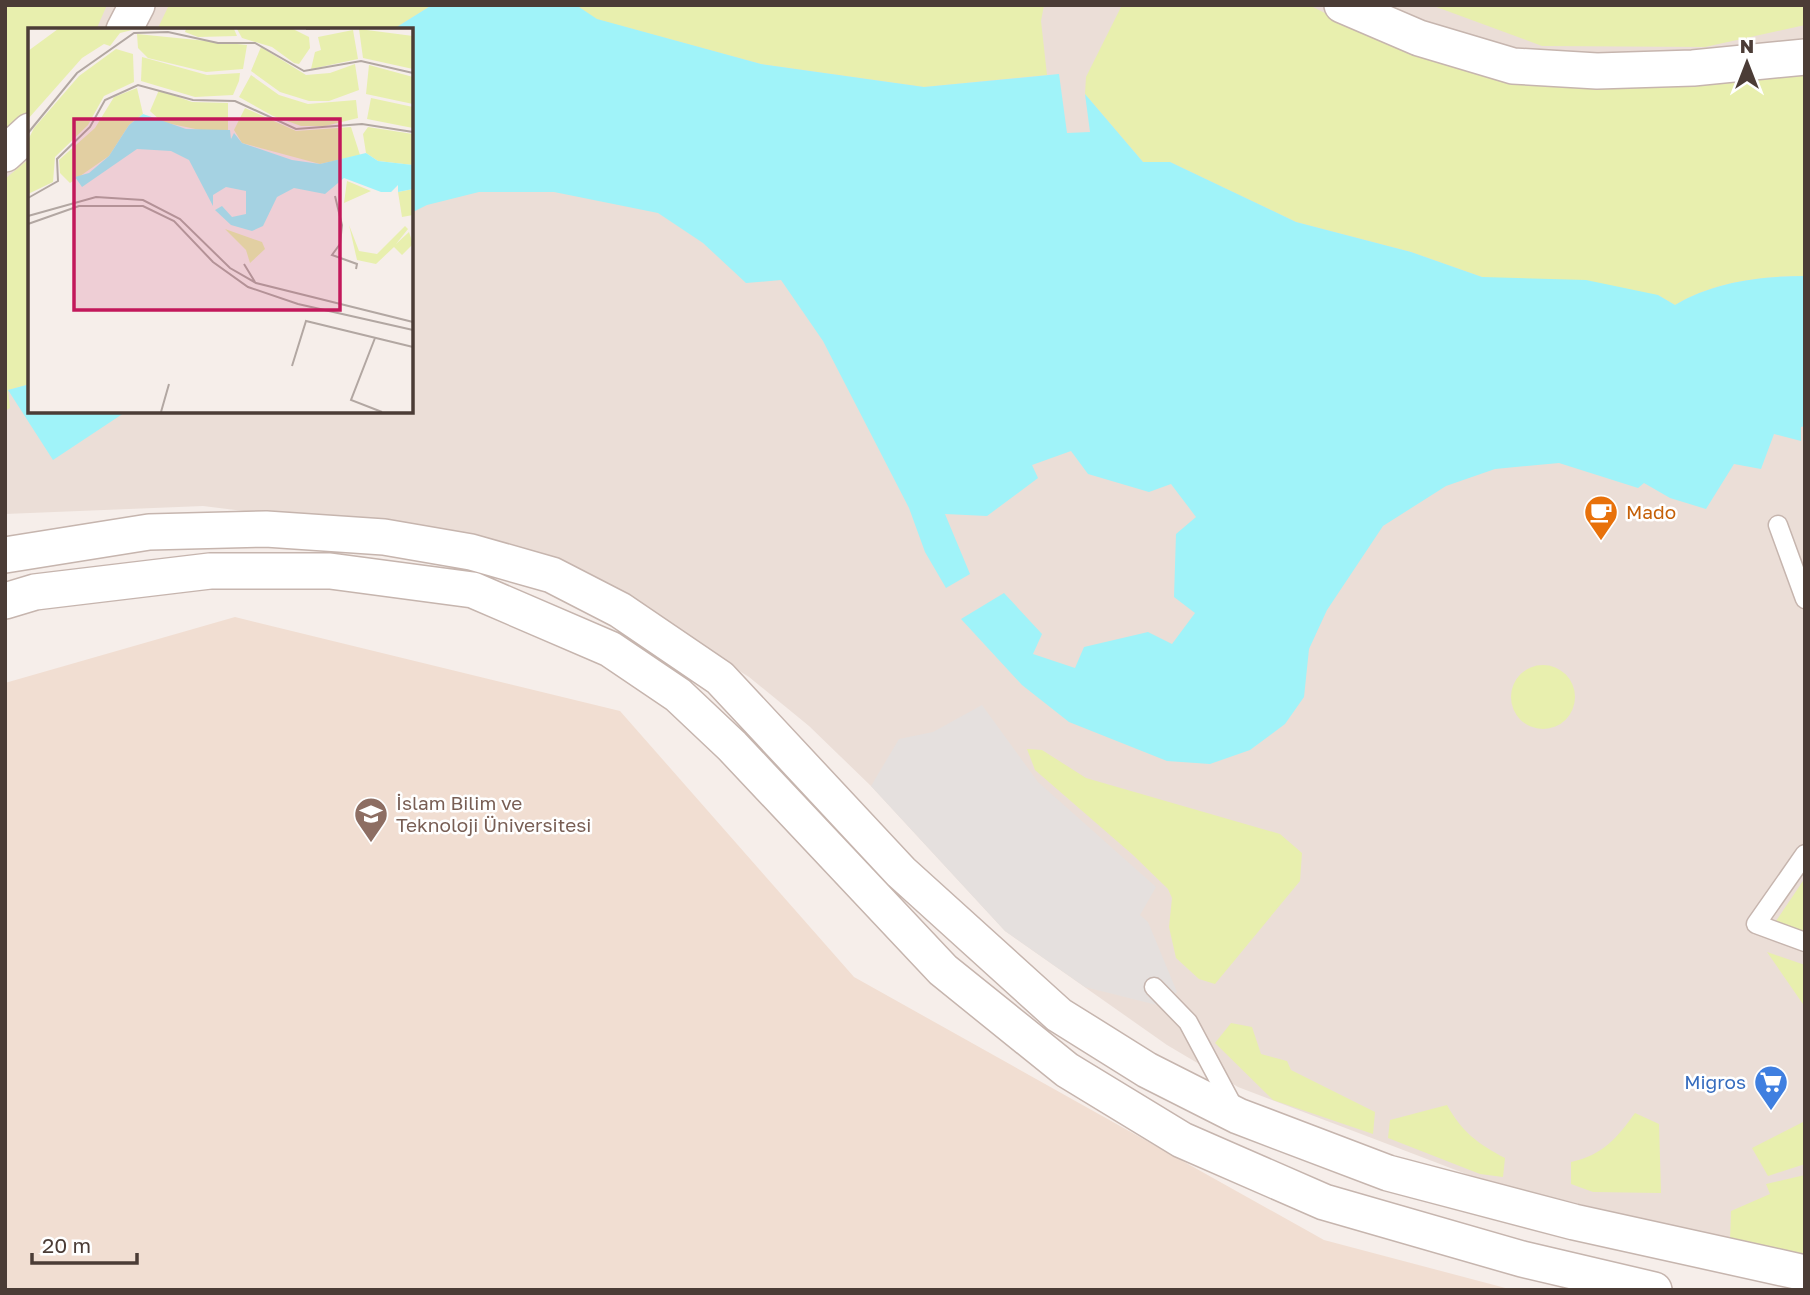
<svg xmlns="http://www.w3.org/2000/svg" width="1810" height="1295" viewBox="0 0 1810 1295" font-family="'Golos Text',sans-serif">
<style>
.residential{fill:#ebded7;fill-rule:evenodd}
.education{fill:#f1ded2}
.green{fill:#e8efae}
.parking{fill:#e5e0de}
.water{fill:#a0f3f9}
.lines{fill:none;stroke-linecap:round;stroke-linejoin:round}
.service-casing{stroke:#c6b5ae;stroke-width:21}
.minor-casing{stroke:#c6b5ae;stroke-width:38}
.service{stroke:#fff;stroke-width:18}
.minor{stroke:#fff;stroke-width:35}
.labels{text-anchor:middle;stroke-width:5;stroke-linejoin:round;paint-order:stroke}
.food-label{font-size:19px;fill:#c56008;stroke:#fff;text-anchor:start}
.education-label{font-size:19px;fill:#785e54;stroke:#fff;text-anchor:start}
.shop-label{font-size:19px;fill:#366cbe;stroke:#fff;text-anchor:end}
.inset-road{fill:none;stroke:#b2a7a2;stroke-width:2}
.view{fill:#c2185b;fill-opacity:0.15;stroke:#c2185b;stroke-width:3.5}
.inset-edge{fill:none;stroke:#4b3c36;stroke-width:3.5}
</style>
<rect width="100%" height="100%" fill="#f6eeea"/>
<path class="residential" d="M5,5H1805V1259L1482,1180L1238,1087L1167,1045L1005,931L871,786L809,726L749,677L611,590L340,523L203,506L5,514ZM30,30H411V411H30Z"/>
<path class="education" d="M235,617L620,711L854,977L1324,1240L1513,1290H5V683Z"/>
<path class="green" d="M5,5H107L96,30H30V109L5,133Z
M169,5H432L392,30H157Z
M576,5H1044L1041,21L1047,75L924,87L761,64L596,19Z
M1122,5H1309L1382,42L1448,59L1805,70V276C1761,276 1713,282 1675,305L1658,295L1482,277L1411,252L1296,222L1170,162H1143L1085,94L1086,77Z
M1431,5H1805V25L1705,47L1542,46Z
M30,158V384L8,390L10,408L5,411V179Z
M1511 697a32 32 0 1 1 64 0a32 32 0 1 1-64 0Z
M1027,749L1042,750L1086,778L1280,834L1302,853L1300,881L1215,984L1199,979L1176,958L1169,927L1172,898L1168,889L1133,855L1035,770Z
M1805,878V933L1774,924Z
M1767,952L1805,965V1007Z
M1231,1023L1252,1027L1261,1054L1287,1061L1291,1070L1375,1112L1373,1134L1273,1100L1215,1043Z
M1447,1105C1462,1132 1478,1144 1505,1158L1503,1177L1480,1174L1388,1138L1390,1120Z
M1635,1113L1659,1124L1661,1193L1593,1192L1571,1184V1162C1603,1155 1617,1138 1635,1113Z
M1805,1121V1164L1768,1176L1752,1148Z
M1805,1175V1259L1730,1241L1731,1211L1770,1194L1766,1184Z"/>
<path class="parking" d="M982,705L1038,782L1156,887L1140,915L1148,922L1177,992L1161,1006L1085,987L1005,931L871,786L899,739L933,732Z"/>
<path class="water" d="M432,5H576L597,19L761,64L924,87L1059,74L1067,133L1090,132L1085,94L1143,162H1170L1296,222L1411,252L1482,277L1586,280L1658,295L1675,305C1713,282 1761,276 1805,276V426L1801,427V441L1774,434L1761,469L1734,464L1706,509L1670,498L1644,483L1638,488L1559,463L1495,469L1446,486L1383,526L1327,610L1309,649L1304,697L1285,724L1250,750L1210,764L1167,761L1069,722L1022,685L961,619L1004,593L1042,634L1033,654L1075,668L1084,647L1148,632L1172,644L1195,613L1174,597L1176,534L1196,517L1171,484L1149,492L1088,474L1071,451L1032,465L1038,478L987,516L945,514L970,574L946,588L925,552L909,508L823,341L781,280L746,283L703,243L658,213L554,192H479L427,205L411,213V30H392Z
M30,384V411H127L53,460L8,390Z"/>
<g class="lines">
<g class="service-casing">
<path id="service" d="M1778,525L1805,599
M1805,854L1756,924L1805,942
M1154,987L1188,1022L1235,1110"/>
</g>
<g class="minor-casing">
<path id="minor" d="M1342,5L1419,38L1513,66L1597,71L1693,68L1805,57
M124,30L137,5
M5,154L30,131
M5,555L149,532L266,529L384,537L471,552L552,575L620,610L720,678L901,872L1059,1015L1147,1070L1238,1116L1388,1173L1574,1222L1805,1273
M5,601L35,592L210,571H330L473,590L610,649L678,695L732,746L943,970L1067,1070L1182,1140L1324,1202L1522,1259L1654,1290"/>
</g>
<use href="#service" class="service"/>
<use href="#minor" class="minor"/>
</g>
<defs>
<g id="cafe-pin" transform="scale(1.75)"><path d="M0 17L-7.5 6A9.5 9.5 0 1 1 7.5 6Z" fill="#e8710a" stroke="#fff"/><path d="M-5.5-4.5H6V0H3Q3 3.5 0 3.5H-2.5Q-5.5 3.5-5.5 0ZM3-3.2v2h1.7v-2ZM-6 4.5H4V6H-6Z" fill="#fff"/></g>
<g id="university-pin" transform="scale(1.75)"><path d="M0 17L-7.5 6A9.5 9.5 0 1 1 7.5 6Z" fill="#8d6e63" stroke="#fff"/><path d="M0-5L7-2L0 1L-7-2ZM-4 1L0 2.5L4 1V4Q0 6-4 4Z" fill="#fff"/></g>
<g id="supermarket-pin" transform="scale(1.75)"><path d="M0 17L-7.5 6A9.5 9.5 0 1 1 7.5 6Z" fill="#3f7fe0" stroke="#fff"/><path d="M-6-5.5h2.5l.6 2H6L4.5 2H-2.5L-4.4-4H-6ZM-1.5 3.2a1.3 1.3 0 1 0 .1 0ZM3 3.2a1.3 1.3 0 1 0 .1 0Z" fill="#fff"/></g>
</defs>
<g fill-rule="evenodd">
<use href="#cafe-pin" x="1601" y="512"/>
<use href="#university-pin" x="371" y="814"/>
<use href="#supermarket-pin" x="1771" y="1082"/>
</g>
<g class="labels">
<g class="food-label">
<text x="1626" y="519">Mado</text>
</g>
<g class="education-label">
<text x="396" y="810">İslam Bilim ve<tspan x="396" dy="22">Teknoloji Üniversitesi</tspan></text>
</g>
<g class="shop-label">
<text x="1746" y="1089">Migros</text>
</g>
</g>
<g transform="translate(28 28)">
<rect width="385" height="385" fill="#f6eeea"/>
<path d="M30,1L104,2L92,5L82,18L76,16L54,30L0,91V23ZM158,1H206L209,8L170,9L157,4ZM209,1H265L281,9L282,20L271,36L266,35L244,19L214,10ZM331,1L385,8V41L335,30ZM325,2L330,31L283,41L287,24L293,22L290,9ZM109,6L219,17L215,41L178,44L120,30L110,20ZM233,19L278,47L302,45L327,36L331,62L301,73H281L252,64L223,43ZM88,21L105,26L106,54L76,68L60,97L27,129L25,154L0,166V112L6,100L51,48ZM114,29L179,47L212,45L211,53L205,67L167,69L113,53ZM341,37L385,49V76L338,66ZM223,47L251,67L280,76L328,72L330,90L297,98H273L245,88L211,69ZM109,60L115,86L101,97L81,128L42,155L32,145L31,132L67,100L86,69ZM131,62L164,74L200,75V102L182,104L134,94L122,83ZM343,70L385,79V100L339,91ZM217,80L268,103L323,99L332,127L292,136L214,115L206,102ZM340,99L385,106V137L350,133L338,125L335,106ZM319,153L324,155L343,163L316,175ZM385,161V187L374,189L370,164ZM321,197L331,223L349,226L377,198L380,201L368,216L381,204L385,216L374,227L366,219L348,236L329,232ZM197,201L234,214L237,221L222,235L218,222Z" fill="#e8efae"/>
<path d="M115,86L158,101L202,102L203,111L206,105L214,115L264,132L292,136L338,125L350,133L385,137V161L370,164V157L363,164H353L316,150L297,166L266,160L249,169L235,198L224,203L203,197L187,182L194,178L204,189L218,186V163L198,159L185,167V178L161,132L143,123L109,121L54,159L47,149L61,145L81,128L101,97Z" fill="#a0f3f9"/>
<path class="inset-road" d="M278,1H302M0,105L49,45L106,5L140,4L190,15H227L276,43L333,33L385,45M307,168L314,197L312,216L304,227L329,236L328,241M0,170L30,153L29,131L62,99L77,72L110,57L165,72L207,73L268,101L334,96L385,104M0,188L68,169L115,172L152,191L202,240L228,255L385,294M0,196L51,178H115L146,193L185,234L220,259L270,276L385,302M216,236L227,254M347,310L323,372L354,384M264,338L278,293L385,319M133,384L141,356"/>
<path class="view" d="M46,91H312V282H46Z"/>
<rect width="385" height="385" class="inset-edge"/>
</g>
<rect width="1810" height="1295" fill="none" stroke="#4b3c36" stroke-width="14"/>
<g transform="translate(1747 63)" stroke="#ffffff" stroke-width="5" paint-order="stroke">
<path d="M0-5L12 26L0 18L-12 26Z" fill="#4b3c36"/>
<text y="-10" font-size="19" font-weight="bold" text-anchor="middle" fill="#4b3c36">N</text>
</g>
<path d="M32 1253v10h105v-10" fill="none" stroke="#4b3c36" stroke-width="3.5"/>
<text x="42" y="1253" font-size="21" fill="#4b3c36" stroke="#ffffff" stroke-width="5" paint-order="stroke">20 m</text>
</svg>
